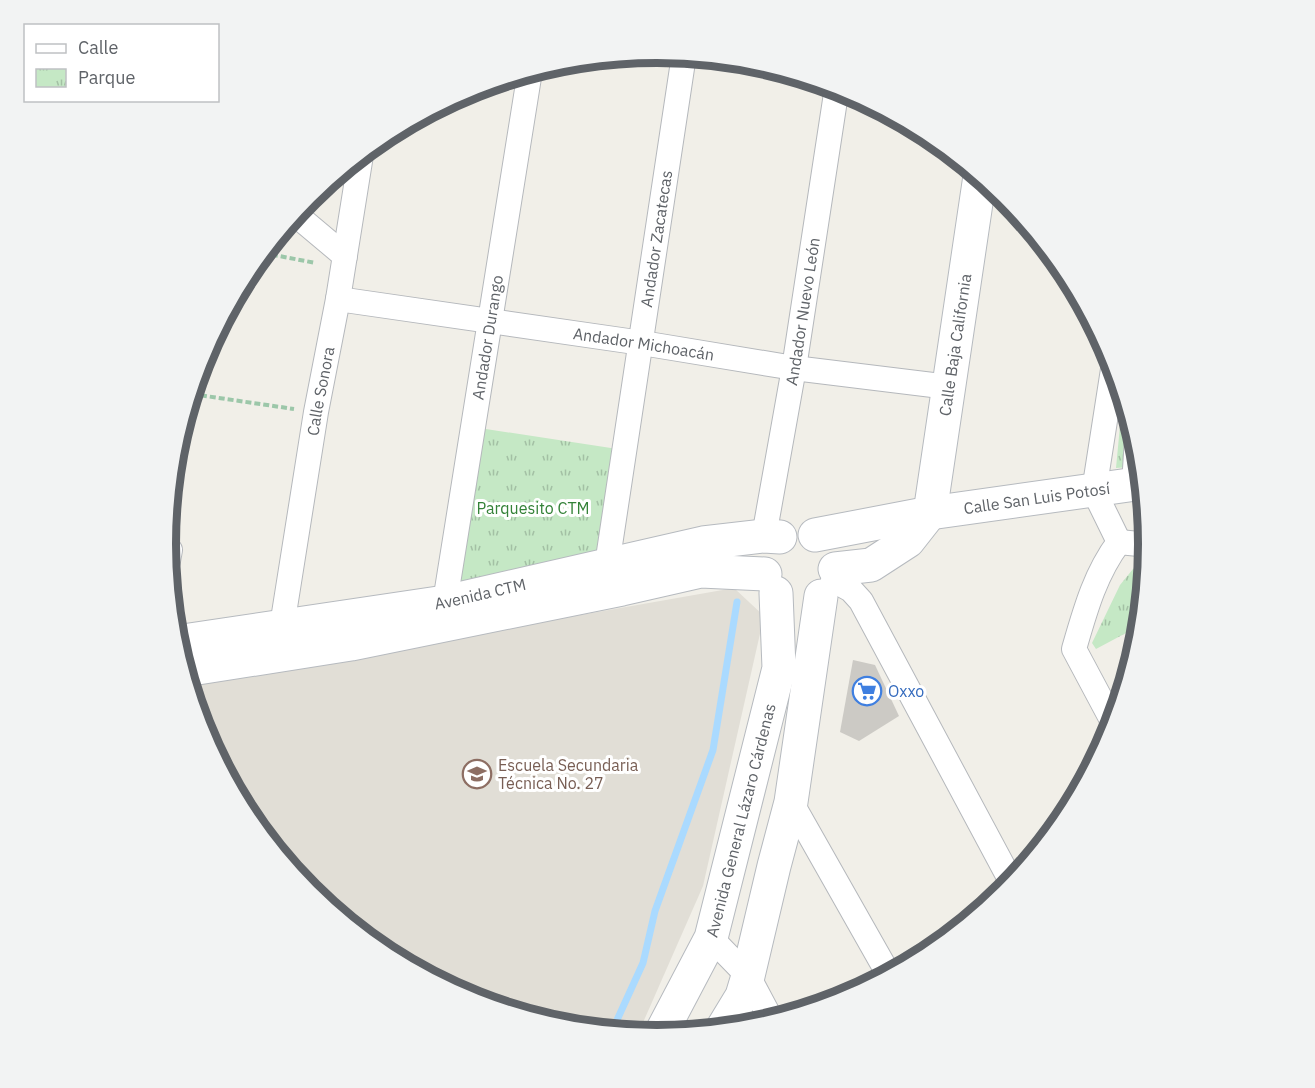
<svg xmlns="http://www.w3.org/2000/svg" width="1315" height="1088" viewBox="0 0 1315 1088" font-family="'IBM Plex Sans',sans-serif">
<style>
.education{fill:#e1ded6}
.park{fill:url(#park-tufts)}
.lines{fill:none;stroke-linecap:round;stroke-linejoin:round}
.stream{stroke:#aadaff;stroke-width:7}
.building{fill:#cccac5}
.lane-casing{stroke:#b5b8bc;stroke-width:14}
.street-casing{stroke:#b5b8bc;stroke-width:26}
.secondary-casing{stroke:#b6babf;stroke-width:35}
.path{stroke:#9cc7a9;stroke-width:4;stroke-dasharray:6 3;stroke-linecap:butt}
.lane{stroke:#fff;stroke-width:12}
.street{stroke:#fff;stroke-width:24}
.secondary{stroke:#fff;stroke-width:33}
.labels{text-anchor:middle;stroke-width:6;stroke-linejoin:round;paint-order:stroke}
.street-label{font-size:16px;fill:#5f6368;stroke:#fff}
.park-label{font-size:16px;fill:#348238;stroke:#fff}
.shop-label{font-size:16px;fill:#366cbe;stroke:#fff;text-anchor:start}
.education-label{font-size:16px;fill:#785e54;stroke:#fff;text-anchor:start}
.rim{fill:none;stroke:#5f6368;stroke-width:8}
</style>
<defs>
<pattern id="park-tufts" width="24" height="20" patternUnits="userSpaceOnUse" patternTransform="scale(1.5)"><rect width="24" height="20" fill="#c5e8c5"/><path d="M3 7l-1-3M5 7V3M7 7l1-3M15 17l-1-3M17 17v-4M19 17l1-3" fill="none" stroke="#a3c0a4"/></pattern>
</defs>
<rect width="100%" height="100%" fill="#f1efe8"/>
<path class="education" d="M734,588L764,616L703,886L638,1034L561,1026L469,998L384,952L310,891L249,817L203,732L189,684Z"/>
<path class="park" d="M1123,394L1140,448L1141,466L1116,468Z
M473,427L624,450L607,565L445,602Z
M1147,567L1141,625L1096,649L1092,643L1120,585L1133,569Z"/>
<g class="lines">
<path class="stream" d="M612,1031L643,963L655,911L713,750L737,602"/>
</g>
<path class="building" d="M853,660L875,665L899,716L859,741L840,732Z"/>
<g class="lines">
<g class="lane-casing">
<path id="lane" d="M1128,484L1132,424"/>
</g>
<g class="street-casing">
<g id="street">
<path d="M749,62L757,63"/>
<path d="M295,214L345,256"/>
<path id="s1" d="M338,299L642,343L794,368L949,387"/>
<path d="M1114,363L1094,491L1119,542"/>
<path id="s2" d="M764,536L794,368L837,87"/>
<path d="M1119,542L1149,545"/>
<path d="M168,561L170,550"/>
<path id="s3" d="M607,565L684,55"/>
<path d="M833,580L851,590L861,601L1012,883"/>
<path id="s4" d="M445,602L530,71"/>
<path id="s5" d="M282,626L316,412L338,299L361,155"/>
<path d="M1114,724L1074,649C1085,611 1095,574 1119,542"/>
<path d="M791,802L889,975"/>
<path d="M711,938L748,976L772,1021"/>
</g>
</g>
<g class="secondary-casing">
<g id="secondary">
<path id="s6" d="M815,535L930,513L1143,483"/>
<path id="s7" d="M835,569L871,565L908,541L930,513L980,176"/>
<path id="s8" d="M176,642L445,602L703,543L764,536L780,537"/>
<path d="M185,670L351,644L622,589L701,571L765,574"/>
<path d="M722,1029L742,996L748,976L774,866L791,802L821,596"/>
<path id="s9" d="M660,1035L711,938L779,668L776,593"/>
</g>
</g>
<path class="path" d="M263,253L316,263
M192,394L294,409"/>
<use href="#lane" class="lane"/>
<use href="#street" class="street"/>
<use href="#secondary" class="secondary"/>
</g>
<defs>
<g id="supermarket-ring" transform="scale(1.5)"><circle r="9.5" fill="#fff" stroke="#3f7fe0" stroke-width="1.5"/><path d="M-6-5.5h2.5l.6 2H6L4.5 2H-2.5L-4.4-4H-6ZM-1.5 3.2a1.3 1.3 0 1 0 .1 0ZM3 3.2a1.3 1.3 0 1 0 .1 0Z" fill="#3f7fe0"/></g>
<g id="school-ring" transform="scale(1.5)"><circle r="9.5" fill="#fff" stroke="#8d6e63" stroke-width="1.5"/><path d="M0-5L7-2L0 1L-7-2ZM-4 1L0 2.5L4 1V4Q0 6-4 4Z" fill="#8d6e63"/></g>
</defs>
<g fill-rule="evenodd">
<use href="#supermarket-ring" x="867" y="691"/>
<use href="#school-ring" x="477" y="774"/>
</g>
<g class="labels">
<g class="street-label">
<text dy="6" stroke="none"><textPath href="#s3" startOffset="330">Andador Zacatecas</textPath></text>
<text dy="6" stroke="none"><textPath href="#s2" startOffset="228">Andador Nuevo León</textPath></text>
<text dy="6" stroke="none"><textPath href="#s4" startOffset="268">Andador Durango</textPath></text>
<text dy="6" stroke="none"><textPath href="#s1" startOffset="309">Andador Michoacán</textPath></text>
<text dy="6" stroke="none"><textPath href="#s7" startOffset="286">Calle Baja California</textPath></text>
<text dy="6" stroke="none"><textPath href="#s5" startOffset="238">Calle Sonora</textPath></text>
<text dy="6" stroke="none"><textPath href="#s6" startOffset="225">Calle San Luis Potosí</textPath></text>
<text dy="6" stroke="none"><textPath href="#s8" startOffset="308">Avenida CTM</textPath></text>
<text dy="6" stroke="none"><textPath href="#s9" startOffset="231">Avenida General Lázaro Cárdenas</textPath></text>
</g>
<g class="park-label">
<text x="533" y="514">Parquesito CTM</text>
</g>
<g class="shop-label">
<text x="888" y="697">Oxxo</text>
</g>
<g class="education-label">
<text x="498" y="771">Escuela Secundaria<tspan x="498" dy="18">Técnica No. 27</tspan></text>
</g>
</g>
<path d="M0 0H1315V1088H0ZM176 544a481 481 0 1 1 962 0a481 481 0 1 1-962 0Z" fill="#f2f3f3" fill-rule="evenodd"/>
<path class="rim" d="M176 544a481 481 0 1 1 962 0a481 481 0 1 1-962 0Z"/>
<rect x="24" y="24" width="195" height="78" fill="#ffffff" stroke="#bfc1c3" stroke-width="1.5"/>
<rect x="36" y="44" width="30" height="9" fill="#ffffff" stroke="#bfc1c3" stroke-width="1.5"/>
<text x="78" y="54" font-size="18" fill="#5f6368">Calle</text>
<rect x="36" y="69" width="30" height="18" fill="url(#park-tufts)" stroke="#bfc1c3" stroke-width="1.5"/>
<text x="78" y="84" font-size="18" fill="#5f6368">Parque</text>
</svg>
